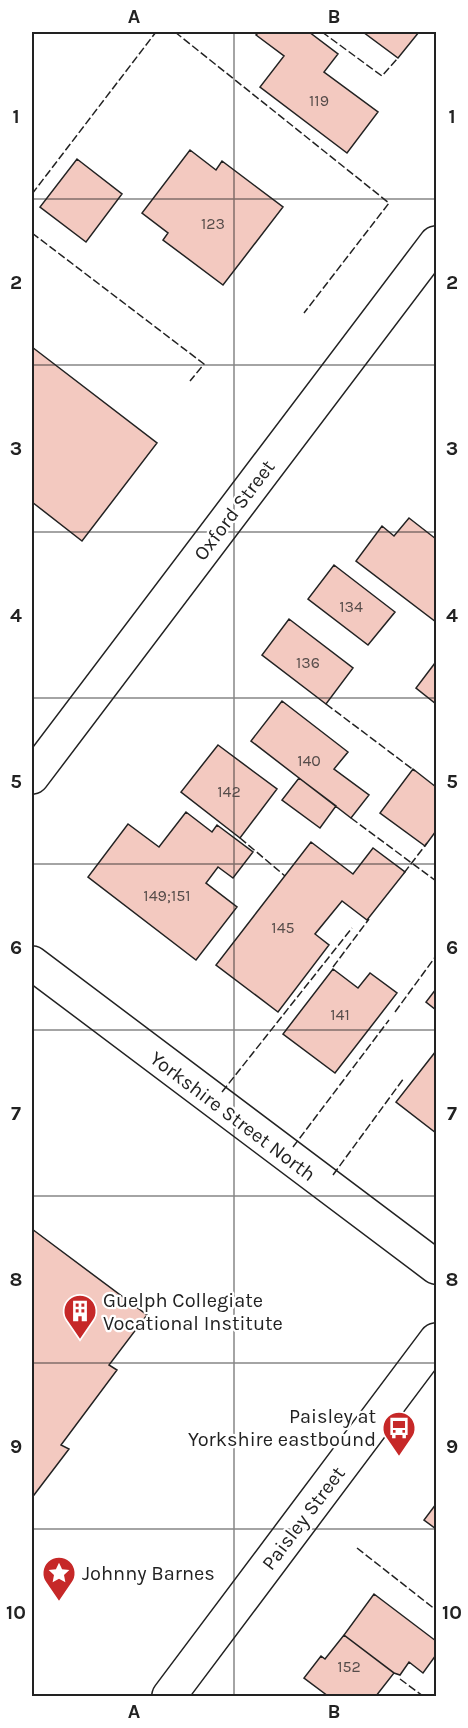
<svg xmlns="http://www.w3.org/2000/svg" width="468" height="1728" viewBox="0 0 468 1728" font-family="Karla,sans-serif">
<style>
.building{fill:#f3c9c0;stroke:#222;stroke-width:1.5}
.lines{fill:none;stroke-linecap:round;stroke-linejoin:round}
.minor-casing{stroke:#222;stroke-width:36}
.secondary-casing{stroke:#222;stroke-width:36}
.minor{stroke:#fff;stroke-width:33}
.secondary{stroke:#fff;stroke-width:33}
.fence{stroke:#222;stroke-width:1.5;stroke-dasharray:8 3;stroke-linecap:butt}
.grid{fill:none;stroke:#222;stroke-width:1.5;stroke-opacity:0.55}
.labels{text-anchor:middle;stroke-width:4.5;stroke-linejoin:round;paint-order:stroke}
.number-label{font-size:16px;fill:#564c4a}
.street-label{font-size:20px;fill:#222;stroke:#fff}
.poi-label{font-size:20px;fill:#222;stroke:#fff;text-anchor:start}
.neatline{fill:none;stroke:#222;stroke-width:2}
.grid-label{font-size:20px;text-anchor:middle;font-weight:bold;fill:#222}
</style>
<rect width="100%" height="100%" fill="#fff"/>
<path class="building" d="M259,32H309L338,54L324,72L378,112L347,153L260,87L284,56L256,35Z
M363,32H419L398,58Z
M190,150L216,170L222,161L283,207L223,285L163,240L168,233L142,213Z
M77,159L122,194L86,242L40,207Z
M32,347L157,443L82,541L32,502Z
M409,518L436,539V622L356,561L382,526L394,536Z
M334,565L395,612L368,645L308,599Z
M289,619L353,668L326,704L262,655Z
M435,663L436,665V704L416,688Z
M282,701L348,752L334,769L369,795L351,818L251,741Z
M218,745L277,789L240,838L181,792Z
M413,769L436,787V831L425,846L380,813Z
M299,778L336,806L320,828L282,800Z
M186,812L212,832L217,825L253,852L233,878L218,867L206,883L237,907L196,960L88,877L128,824L159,847Z
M311,842L353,874L373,848L405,872L367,920L342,901L315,934L329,945L278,1012L216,965Z
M333,969L358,988L370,973L397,993L335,1073L283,1034Z
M436,989V1010L426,1002Z
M436,1051V1133L396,1102Z
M32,1229L147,1315L109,1365L117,1370L61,1445L69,1449L34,1495L32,1494Z
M436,1504V1529L424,1520Z
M374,1594L436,1641V1655L423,1673L409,1662L400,1675L394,1673L344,1635Z
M344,1635L394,1673L376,1696H328L304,1678L321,1656L325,1659Z"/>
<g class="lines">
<g class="minor-casing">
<path id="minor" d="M32,777L436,243
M32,963L436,1267"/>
</g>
<g class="secondary-casing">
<path id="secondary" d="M169,1696L436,1340"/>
</g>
<use href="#minor" class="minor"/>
<use href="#secondary" class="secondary"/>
<path class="fence" d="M175,32L389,203L304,313
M322,32L382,76L398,58
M32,194L156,32
M32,233L204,364L190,381
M326,704L415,771
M351,818L436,881
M240,838L285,876
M404,873L427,843
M333,967L369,919
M395,1012L436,956
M222,1092L352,928
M293,1147L389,1020
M333,1175L404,1078
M357,1548L436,1610
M400,1679L423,1696"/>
</g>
<path class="grid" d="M234,32V1696M32,199H436M32,365H436M32,532H436M32,698H436M32,864H436M32,1030H436M32,1196H436M32,1363H436M32,1529H436"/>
<defs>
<g id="building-pin" transform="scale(1.725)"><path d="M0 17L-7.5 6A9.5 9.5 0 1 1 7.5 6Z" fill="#c62828" stroke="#fff"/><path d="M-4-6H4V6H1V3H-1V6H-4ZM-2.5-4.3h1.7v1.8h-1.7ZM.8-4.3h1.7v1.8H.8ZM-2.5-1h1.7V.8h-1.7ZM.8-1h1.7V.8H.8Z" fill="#fff"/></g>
<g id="bus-pin" transform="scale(1.725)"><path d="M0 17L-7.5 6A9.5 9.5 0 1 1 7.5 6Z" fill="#c62828" stroke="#fff"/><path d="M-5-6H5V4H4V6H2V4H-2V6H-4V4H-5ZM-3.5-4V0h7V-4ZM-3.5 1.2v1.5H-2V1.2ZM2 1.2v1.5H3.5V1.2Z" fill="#fff"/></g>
<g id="sight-pin" transform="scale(1.725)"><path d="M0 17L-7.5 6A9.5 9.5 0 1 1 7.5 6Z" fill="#c62828" stroke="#fff"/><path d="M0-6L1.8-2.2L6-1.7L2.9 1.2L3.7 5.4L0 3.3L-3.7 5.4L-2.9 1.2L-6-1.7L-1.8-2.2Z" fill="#fff"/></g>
</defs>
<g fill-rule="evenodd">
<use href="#building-pin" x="80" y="1311"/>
<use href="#bus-pin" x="399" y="1428"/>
<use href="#sight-pin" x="59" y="1573"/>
</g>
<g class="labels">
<g class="number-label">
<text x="319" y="106">119</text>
<text x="213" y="229">123</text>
<text x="351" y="612">134</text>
<text x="308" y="668">136</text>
<text x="309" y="766">140</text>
<text x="229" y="797">142</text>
<text x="167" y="901">149;151</text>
<text x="283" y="933">145</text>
<text x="340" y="1020">141</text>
<text x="349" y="1672">152</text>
</g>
<g class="street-label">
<text transform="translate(234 510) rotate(-53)" y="7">Oxford Street</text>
<text transform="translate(233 1116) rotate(37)" y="7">Yorkshire Street North</text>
<text transform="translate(303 1518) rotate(-53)" y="7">Paisley Street</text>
</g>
<g class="poi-label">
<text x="103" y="1307">Guelph Collegiate<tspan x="103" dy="23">Vocational Institute</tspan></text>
<text x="376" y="1423" text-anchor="end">Paisley at<tspan x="376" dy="23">Yorkshire eastbound</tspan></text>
<text x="82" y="1580">Johnny Barnes</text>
</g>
</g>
<rect width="468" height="1728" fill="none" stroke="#ffffff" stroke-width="66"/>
<rect x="33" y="33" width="402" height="1662" class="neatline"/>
<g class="grid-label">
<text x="134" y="23">A</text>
<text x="334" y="23">B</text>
<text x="16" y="123">1</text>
<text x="452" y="123">1</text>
<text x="16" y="289">2</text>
<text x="452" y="289">2</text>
<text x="16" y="455">3</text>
<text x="452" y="455">3</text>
<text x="16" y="622">4</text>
<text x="452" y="622">4</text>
<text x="16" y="788">5</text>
<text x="452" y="788">5</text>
<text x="16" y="954">6</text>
<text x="452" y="954">6</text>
<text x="16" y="1120">7</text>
<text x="452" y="1120">7</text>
<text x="16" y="1286">8</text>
<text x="452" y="1286">8</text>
<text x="16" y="1453">9</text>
<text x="452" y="1453">9</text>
<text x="16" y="1619">10</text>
<text x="452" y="1619">10</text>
<text x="134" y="1718">A</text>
<text x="334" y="1718">B</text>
</g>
</svg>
